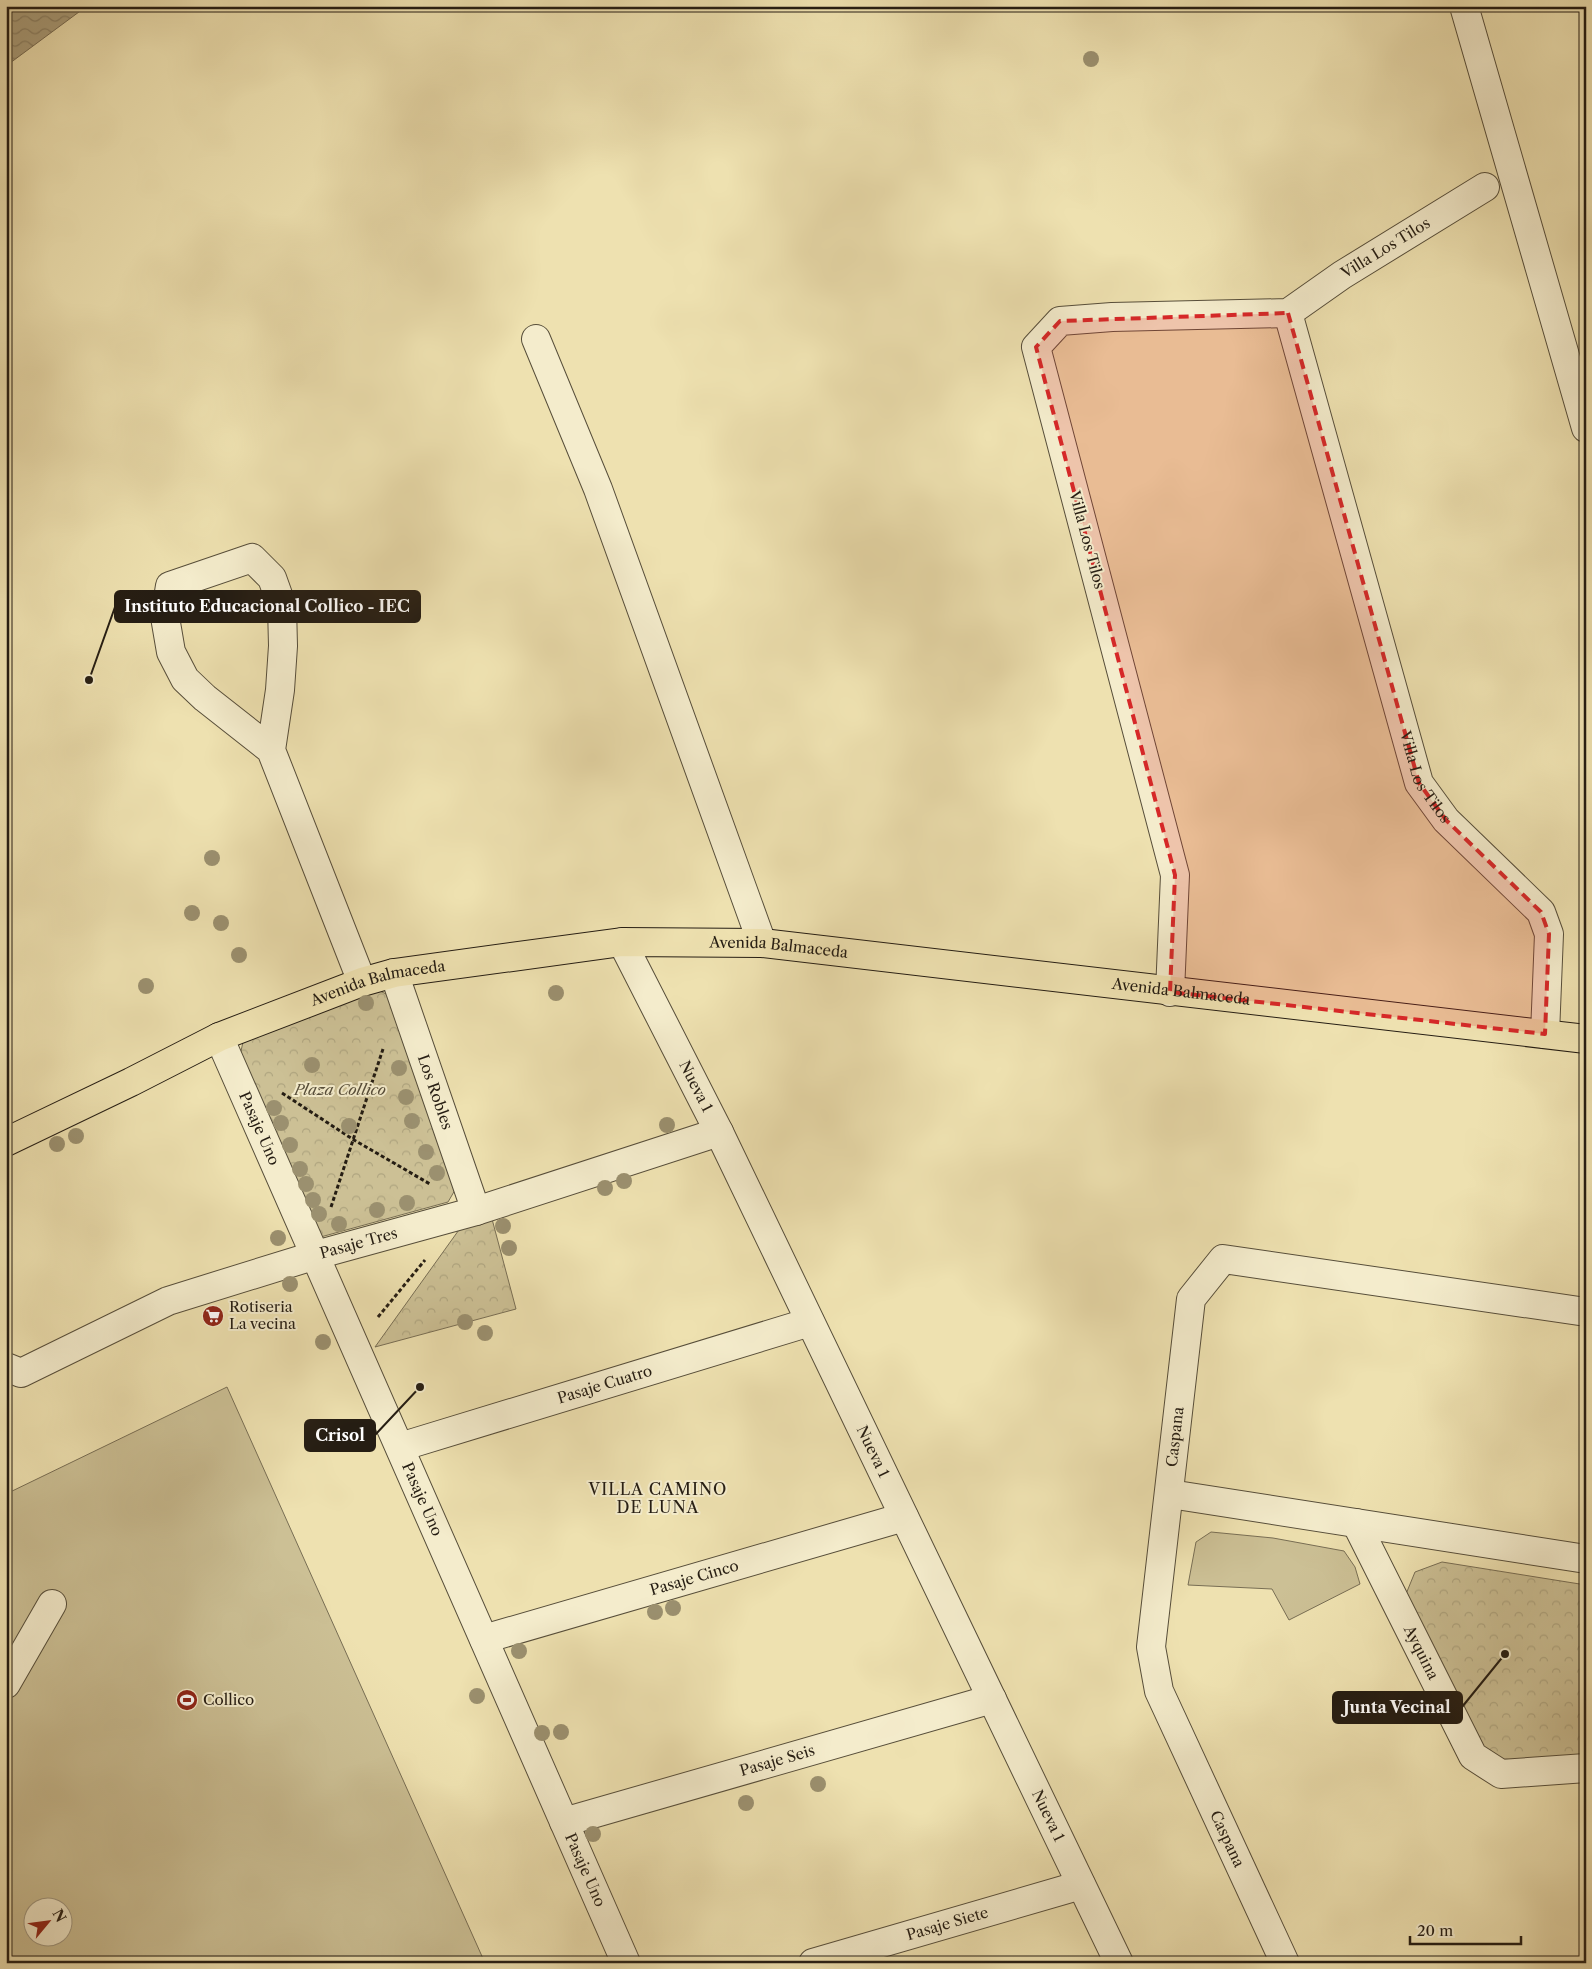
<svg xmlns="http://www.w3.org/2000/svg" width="1592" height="1969" viewBox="0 0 1592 1969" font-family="'Libre Caslon Text',serif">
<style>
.green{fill:#ccc095;stroke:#786e54;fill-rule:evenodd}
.park{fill:url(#park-crowns);stroke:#786e54}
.water{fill:url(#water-waves);stroke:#756a51}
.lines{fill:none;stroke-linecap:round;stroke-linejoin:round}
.minor-casing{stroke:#574e3a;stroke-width:30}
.major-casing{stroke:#251d13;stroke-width:30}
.path{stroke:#251d13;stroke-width:3;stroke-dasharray:4 2.5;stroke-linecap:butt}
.minor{stroke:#f4eccc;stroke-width:28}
.major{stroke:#eee1b0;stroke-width:28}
.tree{fill:#9b906f}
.marked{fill:#d62828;fill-opacity:0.2;stroke:#d62828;stroke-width:4;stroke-dasharray:10 6;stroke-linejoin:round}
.labels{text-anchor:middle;stroke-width:4;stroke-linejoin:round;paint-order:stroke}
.street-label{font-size:15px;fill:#251d13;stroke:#f4eccc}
.park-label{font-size:15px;font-style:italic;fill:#574e3a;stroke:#f4eccc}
.poi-label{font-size:15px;fill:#251d13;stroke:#f4eccc;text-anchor:start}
.neighbourhood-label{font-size:16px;letter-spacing:1px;fill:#251d13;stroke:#f4eccc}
.leader{fill:none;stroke:#251d13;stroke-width:2}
.callout-dot{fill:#251d13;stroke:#f4eccc;stroke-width:2}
.callout{fill:#251d13;stroke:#251d13;stroke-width:2}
.callout-label{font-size:16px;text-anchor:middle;font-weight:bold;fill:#fff}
</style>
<defs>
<pattern id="park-crowns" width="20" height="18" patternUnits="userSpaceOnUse" patternTransform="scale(1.25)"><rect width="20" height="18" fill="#ccc095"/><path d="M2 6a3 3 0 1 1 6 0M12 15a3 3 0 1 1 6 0" fill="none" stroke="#afa580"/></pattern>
<pattern id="water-waves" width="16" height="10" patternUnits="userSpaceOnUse" patternTransform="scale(1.25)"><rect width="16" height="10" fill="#aa9e7b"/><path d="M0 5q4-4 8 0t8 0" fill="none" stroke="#8a8064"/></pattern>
</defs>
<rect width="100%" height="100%" fill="#eee1b0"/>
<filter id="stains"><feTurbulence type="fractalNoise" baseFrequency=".004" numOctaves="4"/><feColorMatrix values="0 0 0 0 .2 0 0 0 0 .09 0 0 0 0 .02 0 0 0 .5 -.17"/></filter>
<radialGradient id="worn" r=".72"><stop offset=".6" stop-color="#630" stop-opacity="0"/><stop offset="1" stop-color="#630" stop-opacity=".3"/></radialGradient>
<path class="green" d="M227,1387L485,1963H6V1494ZM32,1906H62V1936H32Z
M1211,1532L1273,1538L1344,1551L1355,1567L1360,1584L1289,1620L1272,1589L1188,1585L1196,1542Z"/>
<path class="park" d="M372,987L394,998L455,1190L448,1202L317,1238L239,1060L245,1033Z
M492,1219L516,1309L375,1347L461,1227Z
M1442,1562L1586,1585V1768L1483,1764L1406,1594L1415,1572Z"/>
<path class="water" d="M6,6H87L6,66Z"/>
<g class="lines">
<g class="minor-casing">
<g id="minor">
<path d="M1464,6L1586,428"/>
<path id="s1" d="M1288,313L1419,783L1446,820L1541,912L1549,934L1545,1034"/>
<path d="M536,339L598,489L762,943"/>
<path d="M271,750L205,698L185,679L171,652L165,617L170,586L252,558L272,578L282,606L283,646L280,690L271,750L362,982"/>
<path id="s2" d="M622,942L719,1132L1119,1963"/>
<path id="s3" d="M394,973L476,1211"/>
<path id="s4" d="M1170,992L1175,875L1036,347L1060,321L1112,317L1288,313L1342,275L1485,187"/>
<path id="s5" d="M219,1037L626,1963"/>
<path id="s6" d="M6,1367L21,1373L168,1301L316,1255L476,1211L719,1132"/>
<path id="s7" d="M400,1447L810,1322"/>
<path d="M1170,1494L1586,1559"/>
<path id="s8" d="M1356,1523L1473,1756L1501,1774L1586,1768"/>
<path id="s9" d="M484,1639L904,1517"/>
<path d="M6,1684L52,1604"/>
<path id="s10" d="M564,1822L992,1699"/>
<path id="s11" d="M813,1963L1081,1885"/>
<path id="s12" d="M1285,1963L1159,1691L1151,1647L1191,1299L1223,1259L1586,1312"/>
</g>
</g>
<g class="major-casing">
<g id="major">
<path id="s13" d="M6,1142L131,1082L219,1037L362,982L394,973L622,942L762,943L1586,1039"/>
</g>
</g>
<path class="path" d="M282,1093L354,1140L430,1184
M331,1207L383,1049
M378,1317L425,1260"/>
<use href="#minor" class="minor"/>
<use href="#major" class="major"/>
</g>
<g class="tree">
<circle cx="1091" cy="59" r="8"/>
<circle cx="212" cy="858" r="8"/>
<circle cx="192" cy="913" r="8"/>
<circle cx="221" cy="923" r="8"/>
<circle cx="239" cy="955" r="8"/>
<circle cx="146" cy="986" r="8"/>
<circle cx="556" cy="993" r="8"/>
<circle cx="366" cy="1003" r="8"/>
<circle cx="312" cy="1065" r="8"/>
<circle cx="399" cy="1068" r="8"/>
<circle cx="406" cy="1097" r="8"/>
<circle cx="274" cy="1108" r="8"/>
<circle cx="412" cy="1121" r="8"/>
<circle cx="281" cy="1123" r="8"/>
<circle cx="667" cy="1125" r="8"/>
<circle cx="349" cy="1126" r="8"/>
<circle cx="76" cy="1136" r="8"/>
<circle cx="57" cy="1144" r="8"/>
<circle cx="290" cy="1145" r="8"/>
<circle cx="426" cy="1152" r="8"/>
<circle cx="300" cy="1169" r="8"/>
<circle cx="437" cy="1173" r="8"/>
<circle cx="624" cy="1181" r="8"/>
<circle cx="306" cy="1184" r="8"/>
<circle cx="605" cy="1188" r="8"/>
<circle cx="313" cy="1200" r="8"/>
<circle cx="407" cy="1203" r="8"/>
<circle cx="377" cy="1210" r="8"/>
<circle cx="319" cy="1214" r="8"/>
<circle cx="339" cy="1224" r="8"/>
<circle cx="503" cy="1226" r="8"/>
<circle cx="278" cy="1238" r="8"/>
<circle cx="509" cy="1248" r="8"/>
<circle cx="290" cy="1284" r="8"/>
<circle cx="465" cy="1322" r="8"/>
<circle cx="485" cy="1333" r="8"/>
<circle cx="323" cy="1342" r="8"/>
<circle cx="673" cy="1608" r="8"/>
<circle cx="655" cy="1612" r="8"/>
<circle cx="519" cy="1651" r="8"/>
<circle cx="477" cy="1696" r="8"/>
<circle cx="561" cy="1732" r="8"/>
<circle cx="542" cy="1733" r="8"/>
<circle cx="818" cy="1784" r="8"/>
<circle cx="746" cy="1803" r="8"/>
<circle cx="593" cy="1834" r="8"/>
</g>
<path class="marked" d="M1288,313L1419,783L1446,820L1541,912L1549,934L1545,1034L1170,992L1175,875L1036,347L1060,321Z"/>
<defs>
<g id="supermarket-disc" transform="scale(1.125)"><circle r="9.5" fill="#8f2418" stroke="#f4eccc"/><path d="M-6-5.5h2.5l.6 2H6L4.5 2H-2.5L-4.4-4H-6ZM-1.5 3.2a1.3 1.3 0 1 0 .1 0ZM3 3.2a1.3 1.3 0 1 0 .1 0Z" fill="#fff"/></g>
<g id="stadium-disc" transform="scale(1.125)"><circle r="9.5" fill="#8f2418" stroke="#f4eccc"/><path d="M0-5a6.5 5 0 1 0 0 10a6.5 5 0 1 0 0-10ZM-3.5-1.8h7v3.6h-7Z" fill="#fff"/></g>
</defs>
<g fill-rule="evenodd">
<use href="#supermarket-disc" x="213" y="1316"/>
<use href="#stadium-disc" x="187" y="1700"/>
</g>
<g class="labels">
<g class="street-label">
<text dy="5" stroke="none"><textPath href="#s4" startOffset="1044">Villa Los Tilos</textPath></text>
<text transform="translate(1087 540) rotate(75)" y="5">Villa Los Tilos</text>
<text dy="5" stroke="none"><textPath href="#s1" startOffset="485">Villa Los Tilos</textPath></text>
<text dy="5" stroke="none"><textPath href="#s13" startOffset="811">Avenida Balmaceda</textPath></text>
<text dy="5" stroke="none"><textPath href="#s13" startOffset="406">Avenida Balmaceda</textPath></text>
<text dy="5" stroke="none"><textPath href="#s13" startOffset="1216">Avenida Balmaceda</textPath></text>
<text dy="5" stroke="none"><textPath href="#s2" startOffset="162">Nueva 1</textPath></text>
<text dy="5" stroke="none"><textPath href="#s3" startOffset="126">Los Robles</textPath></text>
<text dy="5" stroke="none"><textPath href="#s5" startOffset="100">Pasaje Uno</textPath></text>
<text dy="5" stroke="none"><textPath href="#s6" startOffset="379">Pasaje Tres</textPath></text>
<text dy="5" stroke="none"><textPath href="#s7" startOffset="214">Pasaje Cuatro</textPath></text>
<text dy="5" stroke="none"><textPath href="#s12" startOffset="556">Caspana</textPath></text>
<text dy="5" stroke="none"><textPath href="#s2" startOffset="568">Nueva 1</textPath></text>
<text dy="5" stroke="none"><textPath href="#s5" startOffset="505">Pasaje Uno</textPath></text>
<text dy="5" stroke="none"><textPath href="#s9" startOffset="219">Pasaje Cinco</textPath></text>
<text dy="5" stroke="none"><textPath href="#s8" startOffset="145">Ayquina</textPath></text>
<text dy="5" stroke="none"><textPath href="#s10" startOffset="222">Pasaje Seis</textPath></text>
<text dy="5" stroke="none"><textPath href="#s2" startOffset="972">Nueva 1</textPath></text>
<text transform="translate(1227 1839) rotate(65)" y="5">Caspana</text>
<text dy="5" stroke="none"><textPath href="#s5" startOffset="910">Pasaje Uno</textPath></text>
<text dy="5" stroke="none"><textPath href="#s11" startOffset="140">Pasaje Siete</textPath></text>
</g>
<g class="park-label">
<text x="340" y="1095">Plaza Collico</text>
</g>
<g class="poi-label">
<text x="229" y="1312">Rotiseria<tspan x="229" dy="17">La vecina</tspan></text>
<text x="203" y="1705">Collico</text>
</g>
<g class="neighbourhood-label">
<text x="658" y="1495">VILLA CAMINO<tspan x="658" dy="18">DE LUNA</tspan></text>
</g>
</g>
<path class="leader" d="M89 680L115 607M420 1387L375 1435M1505 1654L1462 1707"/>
<g class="callout-dot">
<circle cx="89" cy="680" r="5"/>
<circle cx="420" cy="1387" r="5"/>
<circle cx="1505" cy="1654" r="5"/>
</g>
<g class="callout">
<rect x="115" y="591" width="305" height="31" rx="5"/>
<rect x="305" y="1420" width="70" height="31" rx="5"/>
<rect x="1333" y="1692" width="129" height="31" rx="5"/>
</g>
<g class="callout-label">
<text x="267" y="612">Instituto Educacional Collico - IEC</text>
<text x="340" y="1441">Crisol</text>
<text x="1397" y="1713">Junta Vecinal</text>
</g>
<rect width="1592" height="1969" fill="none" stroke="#eee1b0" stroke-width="25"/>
<rect x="8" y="8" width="1577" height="1954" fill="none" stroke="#251d13" stroke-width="2.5"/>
<rect x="12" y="12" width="1567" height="1944" fill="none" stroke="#251d13"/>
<g transform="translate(48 1922) rotate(61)"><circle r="24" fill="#f4eccc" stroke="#a19982"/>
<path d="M0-4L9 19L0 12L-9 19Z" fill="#8f2418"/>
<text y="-8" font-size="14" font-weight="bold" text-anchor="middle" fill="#251d13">N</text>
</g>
<path d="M1410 1936v8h111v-8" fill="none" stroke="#251d13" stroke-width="2.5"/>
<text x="1417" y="1936" font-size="15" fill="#251d13" stroke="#f4eccc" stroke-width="4" paint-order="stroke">20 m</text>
<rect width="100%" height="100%" filter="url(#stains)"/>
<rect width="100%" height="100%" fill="url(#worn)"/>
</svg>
